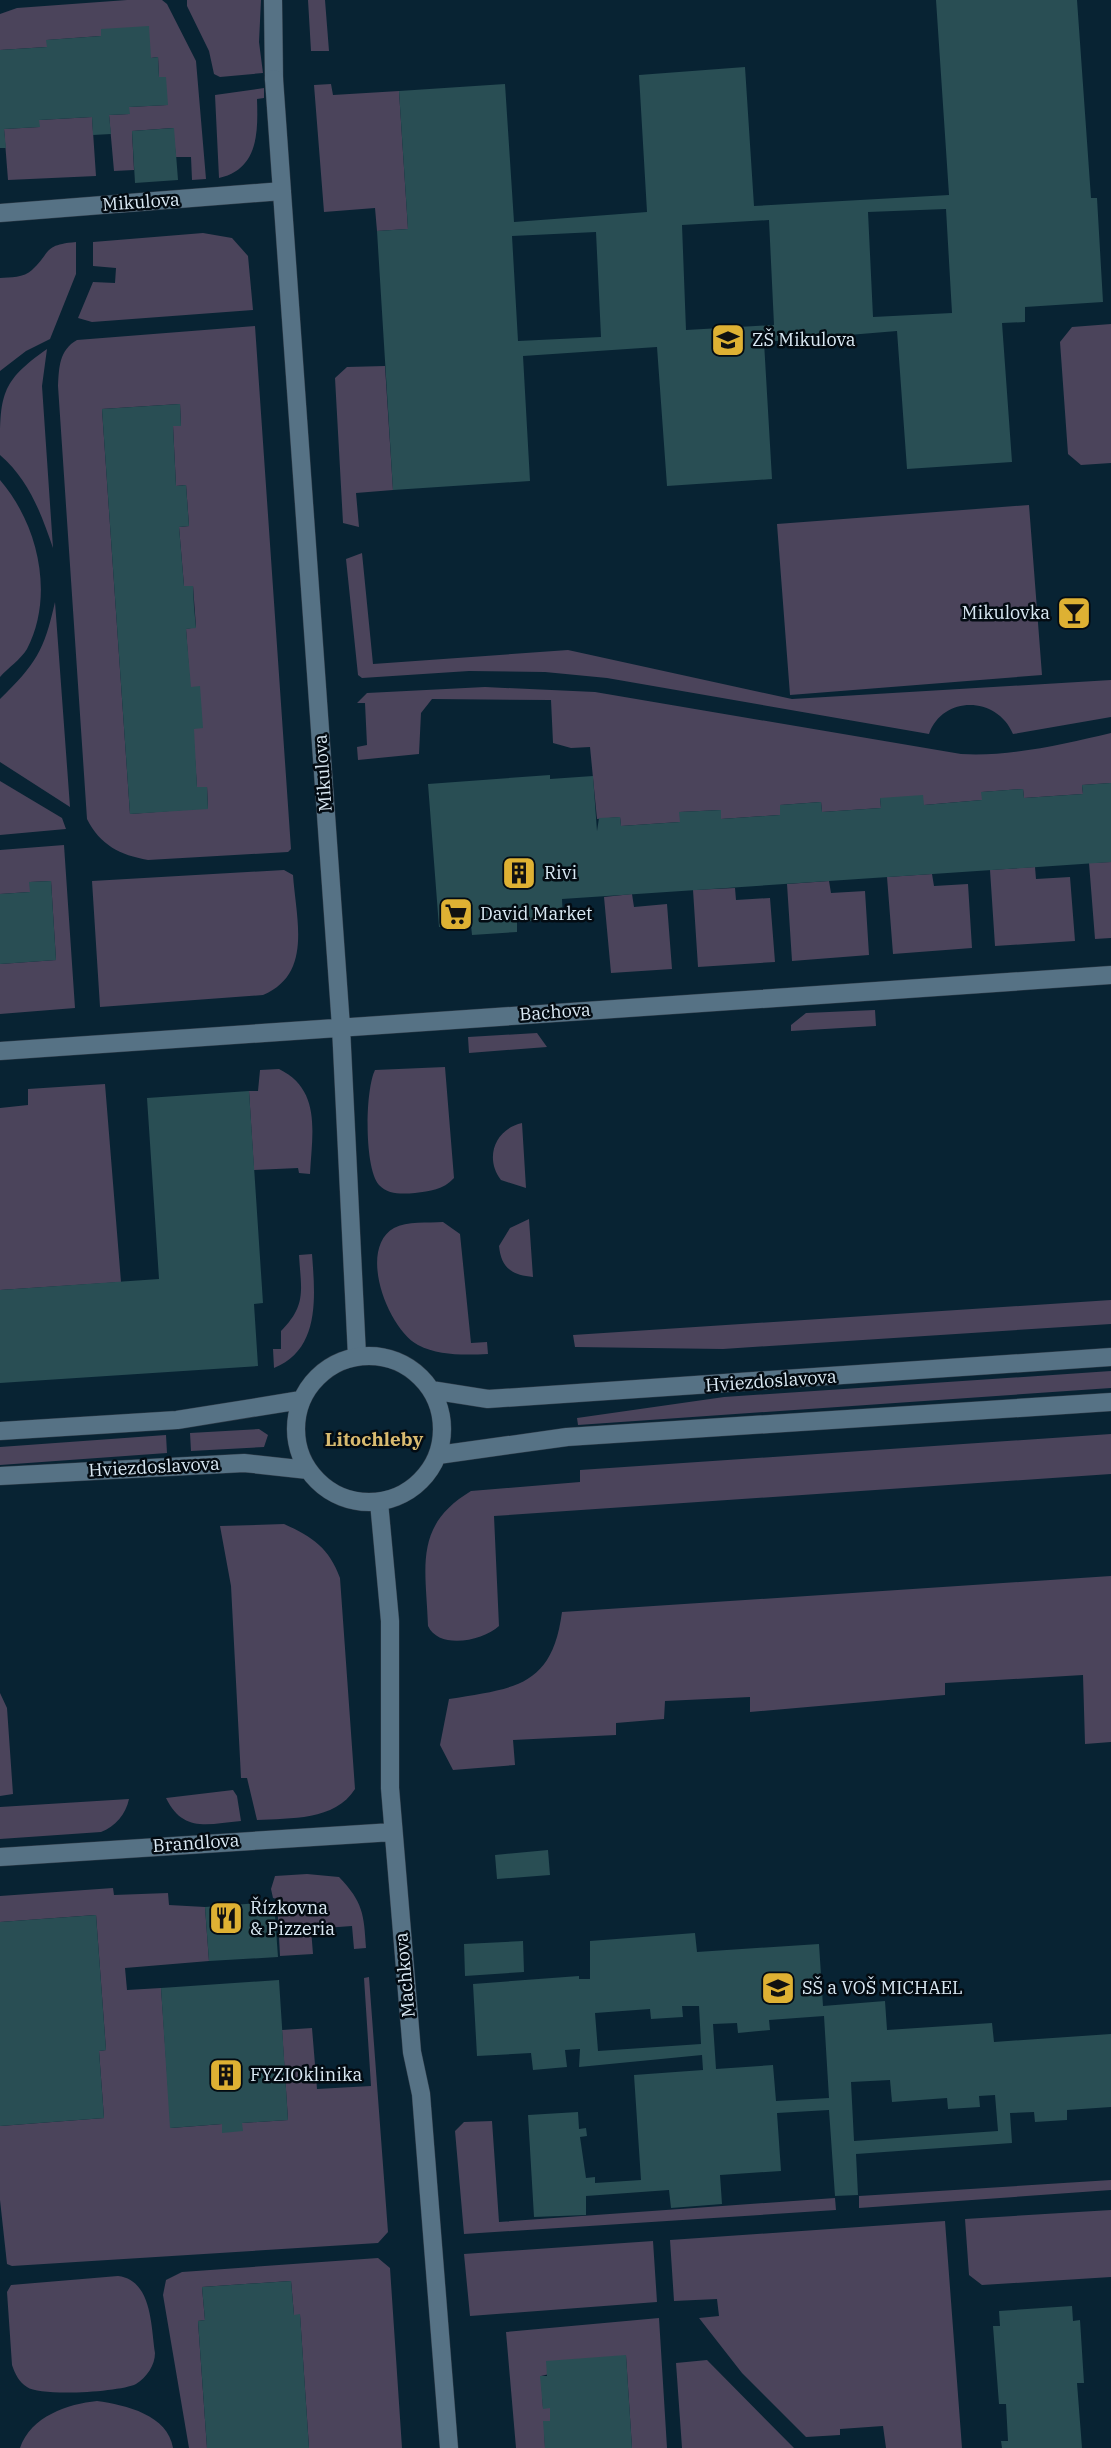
<svg xmlns="http://www.w3.org/2000/svg" width="1111" height="2448" viewBox="0 0 1111 2448" font-family="'IBM Plex Serif',serif">
<style>
.green{fill:#4b445b;fill-rule:evenodd}
.building{fill:#294e54;fill-rule:evenodd}
.lines{fill:none;stroke-linecap:round;stroke-linejoin:round}
.pedestrian-casing{stroke:#303d4a;stroke-width:19}
.minor-casing{stroke:#303d4a;stroke-width:19}
.tertiary-casing{stroke:#303d4a;stroke-width:19}
.pedestrian{stroke:#567285;stroke-width:18}
.minor{stroke:#567285;stroke-width:18}
.tertiary{stroke:#567285;stroke-width:18}
.labels{text-anchor:middle;stroke-width:5;stroke-linejoin:round;paint-order:stroke}
.street-label{font-size:18px;fill:#dae9f4;stroke:#030b12}
.poi-label{font-size:18px;fill:#dae9f4;stroke:#030b12;text-anchor:start}
.neighbourhood-label{font-size:19px;font-weight:bold;fill:#d9bb70;stroke:#030b12}
</style>
<rect width="100%" height="100%" fill="#082333"/>
<path class="green" d="M127,0H162L167,4L196,61L206,179L192,180L191,157H176L173,128L132,131L134,170L114,171L109,115L129,114V107L167,105L159,77L158,57L151,58L101,36L47,40V47L0,50V14L17,8Z
M187,0H261L259,42L263,73L220,77L214,74L209,51L187,6Z
M308,0H325L329,51H311Z
M331,84L333,95L399,91L408,229L377,231L375,208L324,212L314,85Z
M264,88V98L257,99C258,131 259,169 219,178L215,95Z
M92,117L96,176L8,180L4,129L39,127V120Z
M203,233L232,238L248,256L253,310L92,322L78,318L93,282L115,283L116,268L93,266V242Z
M76,242V274L50,339L26,351L0,371V278C10,277 24,278 32,270C52,251 43,245 76,242Z
M1111,324V463L1081,465L1068,454L1060,342L1072,327Z
M255,326L291,849L288,852L148,860C120,855 100,845 87,819L58,386C59,368 59,350 77,340ZM180,404L181,426H173L176,486L186,485L189,526L179,527L184,586H193L196,627L186,629L197,787H207L208,808L130,814L102,409Z
M47,349L42,386L53,548C41,513 29,480 0,455C0,395 0,382 47,349Z
M385,366L393,490L356,493L359,527L343,523L335,378L347,367Z
M0,480C38,524 55,595 27,649C21,659 8,668 0,677Z
M1029,505L1042,675L790,695L777,524Z
M362,553L373,664L568,650L792,699L1111,680V717L1013,734C997,696 943,695 929,734L607,678L545,672L469,671L362,678L358,675L346,559Z
M55,602L70,807L0,762V699C36,664 44,651 55,602Z
M485,687L595,692L961,754C1010,757 1064,744 1111,733V783L1082,785L1083,794L1024,798L1023,789L982,792V800L924,805L880,798L881,808L822,812L821,802L780,805V815L721,819L720,810L680,812V822L621,826L620,817L597,819L590,747L571,748L553,743L551,700L432,699L421,713L419,754L358,760L357,747L367,745L365,703H357L367,693Z
M0,781L62,818L66,829L0,835Z
M64,845L75,1008L0,1014V964L56,960L51,881L30,882V892L0,894V850Z
M1111,862V938L1095,939L1089,863Z
M1035,867L1036,879L1070,877L1075,941L995,946L990,870Z
M284,870L293,875C296,919 313,974 263,995L100,1007L92,881Z
M932,874L934,886L968,884L972,948L893,954L887,877Z
M829,881L831,893L865,891L869,955L792,961L787,884Z
M735,888L736,900L770,898L775,962L698,967L693,890Z
M632,894L634,907L667,904L672,969L611,973L604,897Z
M875,1010L876,1026L791,1031V1025L806,1013Z
M537,1033L547,1047L469,1053L468,1037Z
M445,1067L454,1178C443,1190 430,1191 415,1193C403,1194 388,1195 379,1185C364,1168 365,1090 375,1070Z
M279,1069C322,1090 312,1134 310,1174L299,1173L298,1168L254,1170L249,1091H258L260,1070Z
M105,1084L121,1282L0,1290V1108L28,1105V1089Z
M522,1123L526,1188L501,1180C484,1158 495,1129 522,1123Z
M529,1219L533,1277C511,1275 501,1267 499,1246L510,1228Z
M443,1222L460,1234L471,1343L487,1342L488,1354C465,1355 439,1356 418,1345C388,1329 357,1249 394,1228C407,1221 428,1223 443,1222Z
M312,1254C315,1295 321,1349 274,1368L273,1349H281V1331C307,1305 301,1290 299,1255Z
M1111,1300V1324L723,1349L575,1347L573,1335Z
M1111,1371V1388L578,1425L577,1418L724,1397Z
M259,1429L268,1435L264,1447L191,1451L190,1433Z
M1111,1434V1474L494,1516L499,1626C483,1641 439,1650 428,1626C426,1567 413,1526 471,1491L580,1482V1470Z
M166,1435L167,1453L0,1465V1447Z
M284,1524C313,1537 329,1548 340,1578L355,1789C335,1821 290,1818 257,1820L247,1778H241L231,1586L220,1526Z
M1111,1576V1742L1085,1744L1083,1675L945,1683V1695L750,1712V1697L665,1701L664,1719L616,1723V1735L513,1740L515,1765L453,1770L440,1745L449,1699C514,1688 552,1688 562,1612Z
M0,1693L7,1708L13,1794L0,1796Z
M233,1790L237,1796L241,1821C208,1824 183,1833 166,1798Z
M129,1799C126,1814 115,1827 101,1832L0,1839V1807Z
M307,1874L339,1877C363,1902 364,1914 366,1948L354,1949L352,1926L311,1929L313,1954L280,1956L277,1899L273,1898L271,1889L275,1876Z
M113,1888L114,1895L168,1893L169,1905L205,1907L209,1961L125,1968L127,1990L161,1988L171,2128L222,2124L242,2131V2123L288,2120L282,2030L312,2028L317,2089L371,2086L364,1978L369,1977L388,2232L378,2243L12,2266L7,2264L0,2200V2126L104,2118L99,2051L106,2050L96,1915L0,1922V1896Z
M492,2121L499,2222L835,2198L836,2210L464,2234L455,2131L464,2122Z
M1111,2180V2190L859,2208V2196Z
M1111,2210V2277L982,2285L969,2275L965,2219Z
M945,2221L962,2448H886L883,2426L840,2429V2435L806,2437L742,2373L699,2318L719,2316L717,2299L674,2301L670,2240Z
M653,2241L657,2302L470,2316L464,2254Z
M378,2258L390,2268L402,2448H309L300,2315H294L291,2281L202,2287L205,2320L198,2321L207,2448H189L163,2295L166,2280L182,2272Z
M118,2276C152,2280 151,2326 155,2353C155,2365 147,2377 136,2384C120,2392 41,2397 27,2387C19,2382 15,2374 12,2365L7,2292L11,2285Z
M659,2318L667,2448H632L626,2356L541,2376L543,2408H550V2421H544L545,2448H516L506,2332Z
M707,2360L794,2448H682L676,2363Z
M97,2401C126,2405 168,2415 173,2448H20C31,2416 68,2404 97,2401Z"/>
<path class="building" d="M936,0H1077L1091,198H1097L1103,302L1025,307V322L1002,323L1012,462L907,469L897,331L764,342L772,479L667,486L657,347L523,356L530,481L393,490L377,231L408,229L399,91L505,84L514,222L647,212L639,75L745,67L754,206L949,195ZM946,209L952,313L873,317L868,212ZM769,220L774,325L686,330L682,225ZM596,232L601,337L518,341L512,236Z
M149,26L151,58L158,57L159,77H166L168,105L129,107L130,114L109,115L111,134L93,135L92,117L39,120L40,127L4,129L6,148H0V50L47,47L46,40L101,36V29Z
M174,128L178,180L135,183L132,131Z
M180,404L181,426H173L176,486L186,485L189,526L179,527L184,586H193L194,607L196,628L186,629L191,687L200,686L203,728L194,729L197,787H207L208,809L130,814L102,409Z
M550,775V779L593,776L597,831L599,818L620,817L621,826L680,822L679,812L721,810V819L780,815V805L821,802L822,812L881,808L880,798L923,795L924,805L982,800L981,792L1023,789L1024,798L1083,794L1082,785L1111,783V862L562,899L563,919L517,922V932L472,935L471,925L439,927L428,784Z
M51,881L56,960L0,964V894L30,892L29,882Z
M249,1091L263,1303L254,1304L258,1366L0,1383V1290L159,1279L147,1098Z
M548,1850L550,1875L497,1879L495,1855Z
M274,1902L278,1957L209,1961L205,1907Z
M96,1915L106,2050L99,2051L104,2118L0,2126V1922Z
M695,1933L697,1952L819,1944L823,2006L885,2001L887,2030L992,2023L994,2042L1111,2034V2107L1067,2110V2120L1035,2122L1034,2112L1010,2113L1012,2143L856,2154L858,2195L835,2196L829,2110L777,2113L781,2171L720,2175L722,2204L671,2208L669,2190L586,2196V2215L534,2217L528,2115L578,2112L579,2129L586,2128L587,2136L580,2137L586,2178L595,2177V2183L641,2180L634,2075L703,2070L702,2055L579,2067L580,2049L565,2050L567,2067L533,2070L531,2053L477,2056L473,1984L579,1976V1979H590V1941ZM682,2006H699L701,2044L598,2051L595,2013L650,2009L651,2019L683,2017ZM824,2016L829,2098L776,2101L773,2065L716,2069L713,2024L737,2023L738,2033L770,2030L769,2020ZM890,2080L892,2102L947,2098L948,2109L980,2107L979,2096L995,2095L998,2131L854,2141L851,2082Z
M523,1941L524,1972L465,1976L464,1944Z
M279,1980L288,2120L242,2123L243,2131L222,2133V2124L170,2128L161,1988Z
M291,2281L294,2315L300,2314L309,2448H207L198,2321L205,2320L202,2287Z
M1072,2306L1073,2321L1080,2320L1084,2383H1077L1082,2448H1002L1001,2441H1008L1006,2404H999L993,2326H1000L999,2311Z
M626,2355L632,2448H545L543,2421H550V2408L543,2409L540,2376H547L546,2361Z"/>
<g class="lines">
<g class="pedestrian-casing">
<path id="pedestrian" d="M273,0L274,79"/>
</g>
<g class="minor-casing">
<path id="minor" d="M274,79L341,1027L357,1356
M0,213L282,191
M0,1051L1111,975
M379,1502L390,1621V1788L412,2052L421,2094L449,2448
M0,1857L393,1832"/>
</g>
<g class="tertiary-casing">
<path id="tertiary" d="M296 1429a73 73 0 1 1 146 0a73 73 0 1 1-146 0Z
M431,1390L488,1399L1111,1357
M0,1431L177,1420L301,1400
M438,1455L567,1437L1111,1402
M0,1476L244,1463L308,1470"/>
</g>
<use href="#pedestrian" class="pedestrian"/>
<use href="#minor" class="minor"/>
<use href="#tertiary" class="tertiary"/>
</g>
<defs>
<g id="school-square" transform="scale(1.75)"><rect x="-9" y="-9" width="18" height="18" rx="4" fill="#deb133" stroke="#030b12"/><path d="M0-5L7-2L0 1L-7-2ZM-4 1L0 2.5L4 1V4Q0 6-4 4Z" fill="#111"/></g>
<g id="bar-square" transform="scale(1.75)"><rect x="-9" y="-9" width="18" height="18" rx="4" fill="#deb133" stroke="#030b12"/><path d="M-6-5H6L.8 .8V4.5H3.5V6h-7V4.5H-.8V.8Z" fill="#111"/></g>
<g id="building-square" transform="scale(1.75)"><rect x="-9" y="-9" width="18" height="18" rx="4" fill="#deb133" stroke="#030b12"/><path d="M-4-6H4V6H1V3H-1V6H-4ZM-2.5-4.3h1.7v1.8h-1.7ZM.8-4.3h1.7v1.8H.8ZM-2.5-1h1.7V.8h-1.7ZM.8-1h1.7V.8H.8Z" fill="#111"/></g>
<g id="supermarket-square" transform="scale(1.75)"><rect x="-9" y="-9" width="18" height="18" rx="4" fill="#deb133" stroke="#030b12"/><path d="M-6-5.5h2.5l.6 2H6L4.5 2H-2.5L-4.4-4H-6ZM-1.5 3.2a1.3 1.3 0 1 0 .1 0ZM3 3.2a1.3 1.3 0 1 0 .1 0Z" fill="#111"/></g>
<g id="restaurant-square" transform="scale(1.75)"><rect x="-9" y="-9" width="18" height="18" rx="4" fill="#deb133" stroke="#030b12"/><path d="M-5-6h1v4h1v-4h1v4h1v-4h1v5L-1.5 .5V6h-2V.5L-5-1ZM5-6V6H3V1.5H1.5Q1.5-4 5-6Z" fill="#111"/></g>
<g id="university-square" transform="scale(1.75)"><rect x="-9" y="-9" width="18" height="18" rx="4" fill="#deb133" stroke="#030b12"/><path d="M0-5L7-2L0 1L-7-2ZM-4 1L0 2.5L4 1V4Q0 6-4 4Z" fill="#111"/></g>
</defs>
<g fill-rule="evenodd">
<use href="#school-square" x="728" y="340"/>
<use href="#bar-square" x="1074" y="613"/>
<use href="#building-square" x="519" y="873"/>
<use href="#supermarket-square" x="456" y="914"/>
<use href="#restaurant-square" x="226" y="1918"/>
<use href="#university-square" x="778" y="1988"/>
<use href="#building-square" x="226" y="2075"/>
</g>
<g class="labels">
<g class="street-label">
<text transform="translate(141 202) rotate(-4)" y="6">Mikulova</text>
<text transform="translate(323 773) rotate(-94)" y="6">Mikulova</text>
<text transform="translate(555 1012) rotate(-4)" y="6">Bachova</text>
<text transform="translate(771 1381) rotate(-4)" y="6">Hviezdoslavova</text>
<text transform="translate(154 1467) rotate(-3)" y="6">Hviezdoslavova</text>
<text transform="translate(196 1843) rotate(-4)" y="6">Brandlova</text>
<text transform="translate(405 1975) rotate(-95)" y="6">Machkova</text>
</g>
<g class="poi-label">
<text x="752" y="346">ZŠ Mikulova</text>
<text x="1050" y="619" text-anchor="end">Mikulovka</text>
<text x="544" y="879">Rivi</text>
<text x="480" y="920">David Market</text>
<text x="250" y="1914">Řízkovna<tspan x="250" dy="21">&amp; Pizzeria</tspan></text>
<text x="802" y="1994">SŠ a VOŠ MICHAEL</text>
<text x="250" y="2081">FYZIOklinika</text>
</g>
<g class="neighbourhood-label">
<text x="374" y="1446">Litochleby</text>
</g>
</g>
</svg>
